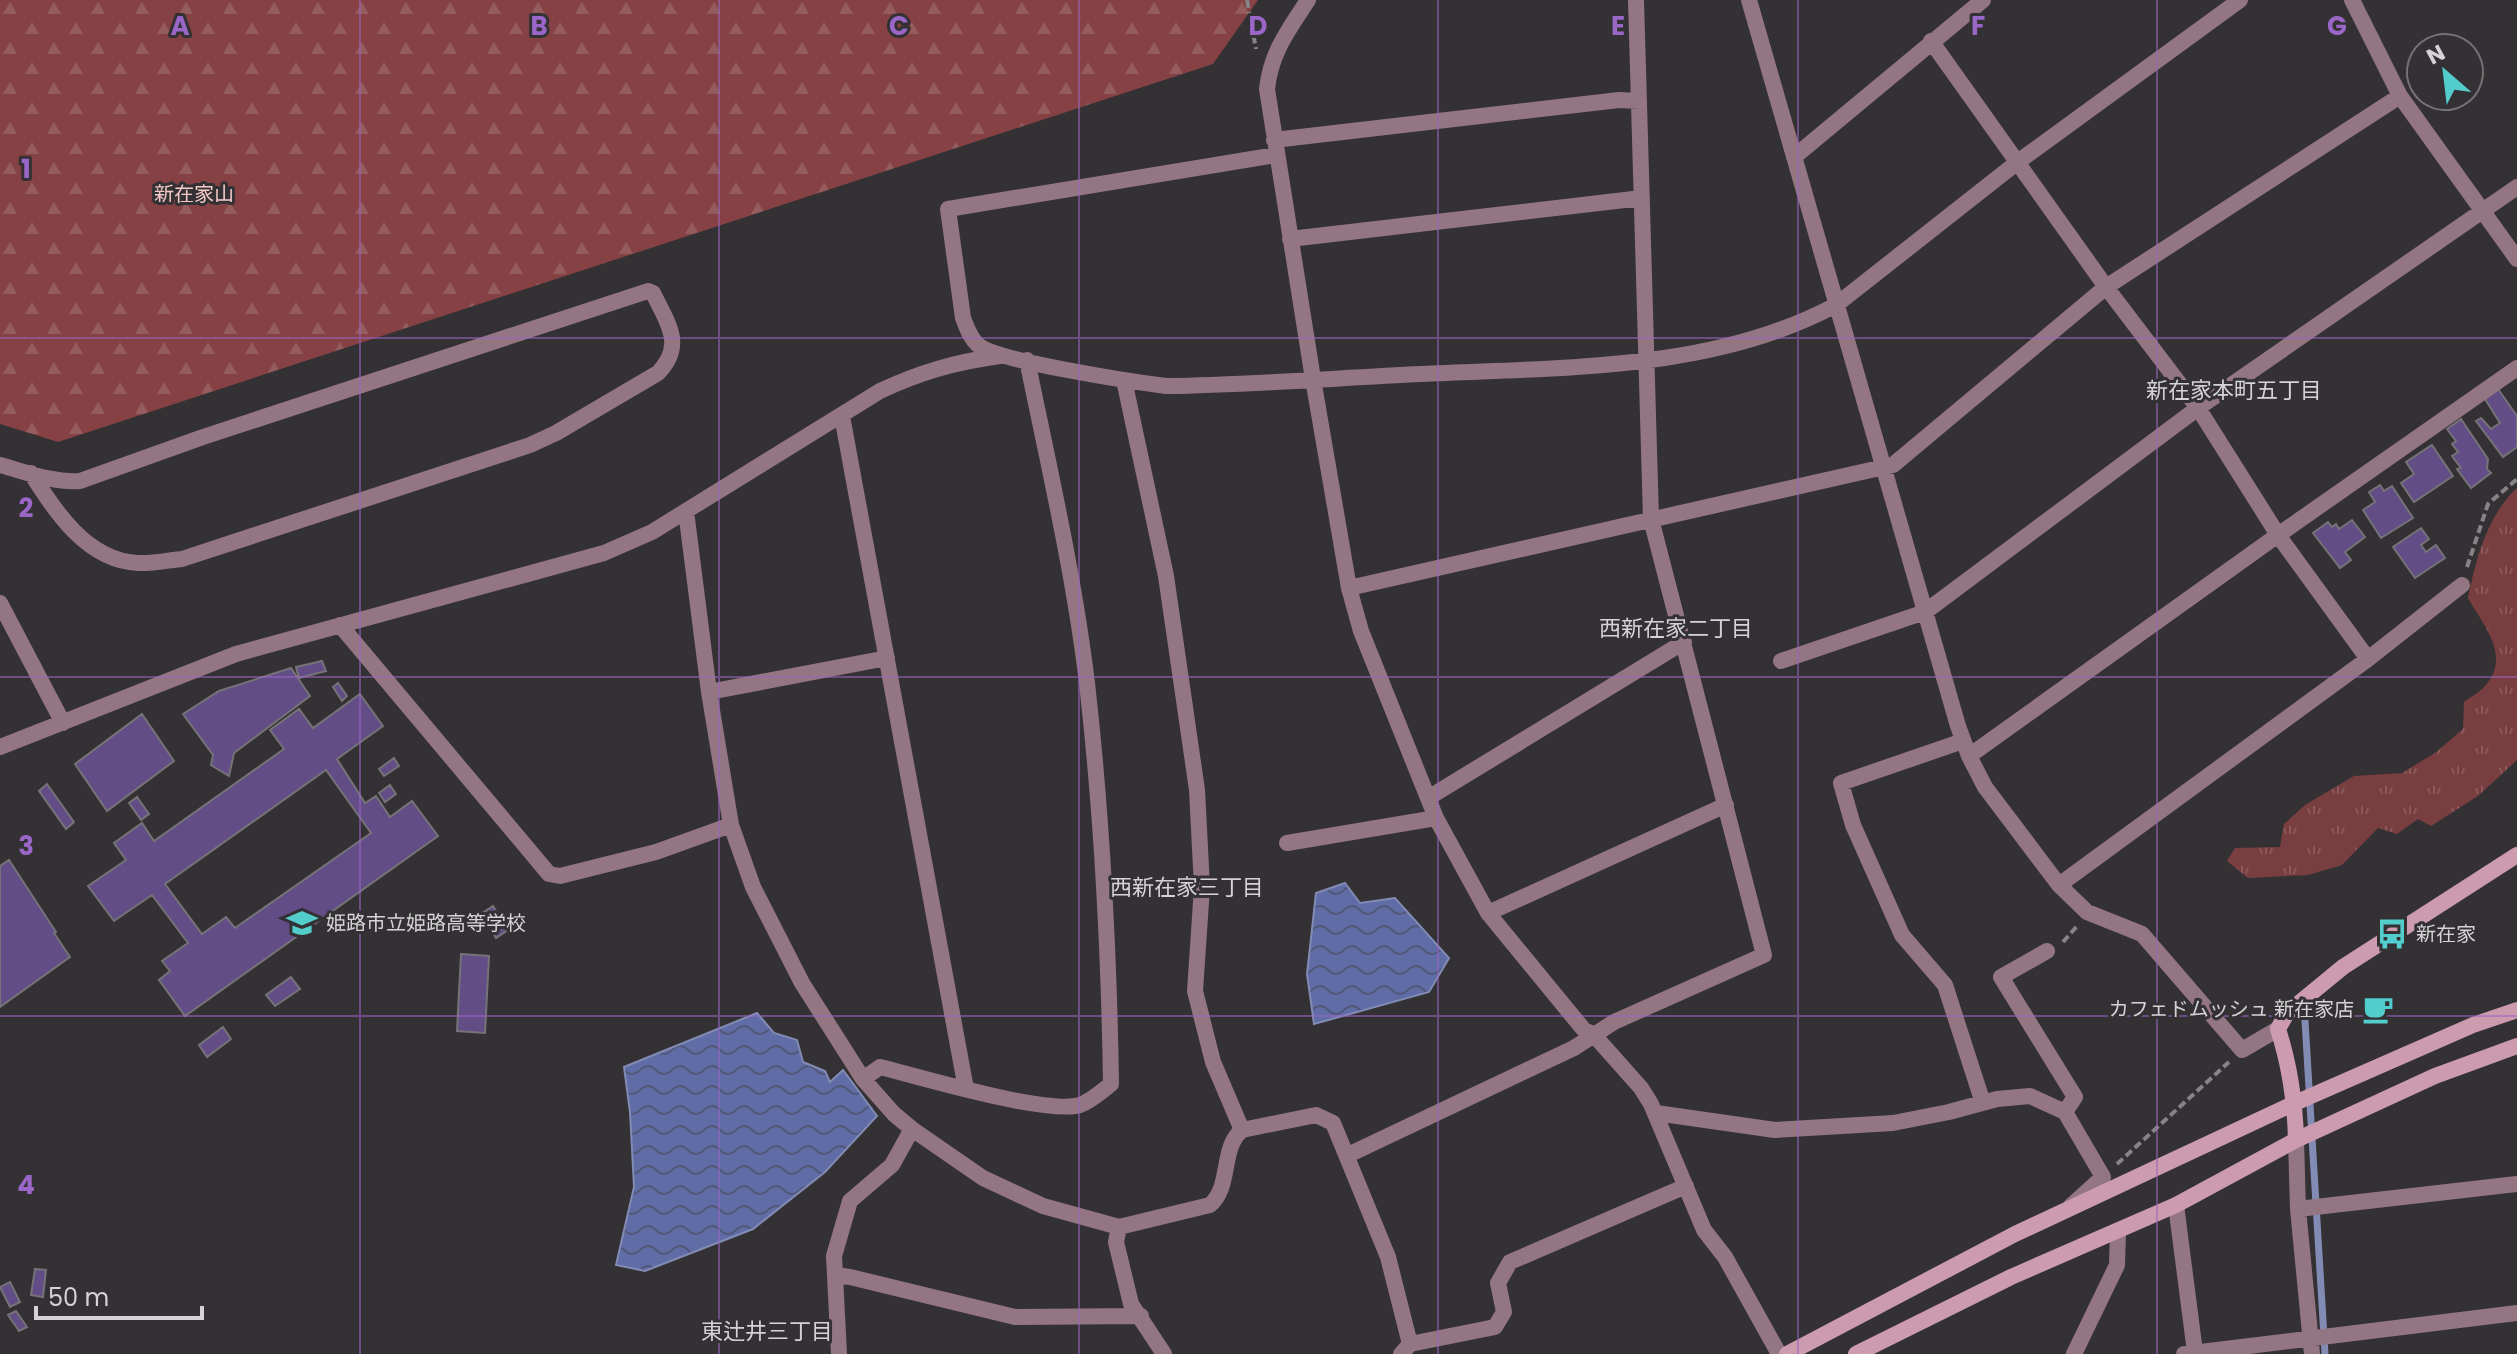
<svg xmlns="http://www.w3.org/2000/svg" width="2517" height="1354" viewBox="0 0 2517 1354" font-family="Poppins,'Noto Sans JP',sans-serif">
<style>
.grass{fill:url(#grass-tufts)}
.forest{fill:url(#forest-firs)}
.water{fill:url(#water-waves);stroke:#828bb4;stroke-width:2}
.lines{fill:none;stroke-linecap:round;stroke-linejoin:round}
.stream{stroke:#828bb4;stroke-width:7}
.building{fill:#624d86;stroke:#757377;stroke-width:2;fill-rule:evenodd}
.path{stroke:#868486;stroke-width:4;stroke-dasharray:8 4;stroke-linecap:butt}
.street{stroke:#947682;stroke-width:16}
.secondary{stroke:#cc9bae;stroke-width:16}
.grid{fill:none;stroke:#9a66c7;stroke-width:2;stroke-opacity:0.55}
.labels{text-anchor:middle;stroke-width:6;stroke-linejoin:round;paint-order:stroke}
.park-label{font-size:20px;fill:#f3c8c7;stroke:#343134}
.poi-label{font-size:20px;fill:#d5d3d5;stroke:#343134;text-anchor:start}
.neighbourhood-label{font-size:22px;fill:#d5d3d5;stroke:#343134}
.grid-label{font-size:26px;text-anchor:middle;font-weight:bold;fill:#9a66c7;stroke:#343134;stroke-width:6;stroke-linejoin:round;paint-order:stroke}
</style>
<defs>
<pattern id="grass-tufts" width="24" height="20" patternUnits="userSpaceOnUse" patternTransform="scale(2)"><rect width="24" height="20" fill="#793e3f"/><path d="M3 7l-1-3M5 7V3M7 7l1-3M15 17l-1-3M17 17v-4M19 17l1-3" fill="none" stroke="#8b595a"/></pattern>
<pattern id="forest-firs" width="22" height="20" patternUnits="userSpaceOnUse" patternTransform="scale(2)"><rect width="22" height="20" fill="#854143"/><path d="M5 1l3.5 6h-7zM16 11l3.5 6h-7z" fill="#955c5d"/></pattern>
<pattern id="water-waves" width="16" height="10" patternUnits="userSpaceOnUse" patternTransform="scale(2)"><rect width="16" height="10" fill="#5f6ca6"/><path d="M0 5q4-4 8 0t8 0" fill="none" stroke="#515878"/></pattern>
</defs>
<rect width="100%" height="100%" fill="#343134"/>
<path class="grass" d="M2517,488V760L2478,796L2431,826L2418,819L2397,834L2378,828L2342,865L2308,875L2248,878L2227,861L2235,848L2280,847L2284,824L2305,805L2354,776L2402,773L2435,753L2463,729L2464,702C2471,697 2480,692 2485,686C2512,656 2483,625 2468,598C2476,558 2487,516 2517,488Z"/>
<path class="forest" d="M0,0H1258L1213,64L58,442L0,424Z"/>
<path class="water" d="M1345,883L1360,903L1395,898L1449,958L1429,992L1314,1024L1307,974L1316,893Z
M757,1013L774,1033L797,1040L803,1062L825,1071L830,1082L843,1070L877,1116L825,1172L753,1229L645,1271L616,1265L634,1187L630,1112L624,1067Z"/>
<g class="lines">
<path class="stream" d="M2303,1016L2305,1021L2325,1354"/>
</g>
<path class="building" d="M2498,389L2517,416V447L2503,457L2476,421L2481,418L2491,429L2500,423L2485,399Z
M2461,419L2488,459L2487,469L2491,473L2471,488L2457,469L2461,468L2452,456L2458,452L2452,444L2456,441L2447,429Z
M2432,445L2453,476L2414,502L2401,483L2414,474L2406,462Z
M2380,485L2384,491L2392,486L2413,518L2381,538L2363,510L2375,502L2369,492Z
M2352,520L2365,537L2345,552L2351,560L2340,568L2313,533L2328,522L2332,527L2336,524L2339,529Z
M2421,528L2429,539L2421,545L2426,552L2436,545L2445,558L2415,578L2393,547Z
M322,661L326,671L299,678L296,667Z
M291,668L310,696L234,753L229,776L211,765L213,755L183,714L219,691Z
M338,683L347,696L342,701L333,687Z
M360,694L383,726L337,759L365,803L376,796L390,817L412,801L438,836L185,1016L159,980L170,971L162,961L188,943L152,895L114,921L88,886L126,860L114,843L142,823L154,841L284,749L270,730L299,709L313,728ZM326,770L371,833L235,928L226,917L202,934L165,884Z
M142,714L174,761L107,811L75,764Z
M394,758L399,766L384,776L379,769Z
M47,784L74,822L66,829L39,791Z
M390,785L396,794L385,802L379,793Z
M137,797L149,814L141,820L129,803Z
M9,860L56,932L54,933L70,957L0,1007V866Z
M493,906L508,930L496,938L481,914Z
M461,954L489,956L485,1033L457,1031Z
M291,977L300,989L275,1006L266,995Z
M223,1027L231,1039L207,1057L199,1045Z
M35,1269L46,1270L43,1297L31,1295Z
M10,1282L20,1302L10,1307L0,1287Z
M16,1311L27,1327L19,1331L8,1315Z"/>
<g class="lines">
<path class="path" d="M1247,0L1256,49
M2467,567L2488,504L2517,479
M2063,942L2078,925
M2117,1164L2229,1062"/>
<path class="street" d="M1308,0C1288,31 1271,52 1267,89L1313,379L1349,588L1361,631L1436,818L1488,913L1584,1030L1593,1034L1641,1088L1651,1104L1704,1230L1725,1257L1779,1354
M1749,0L1958,726L1969,756L1985,787L2059,885L2087,912L2142,934L2242,1050L2278,1029
M2352,0L2400,96L2517,259
M1931,41L2106,287L2198,408L2278,535L2368,659L2059,885
M1274,140L1619,100L1639,101
M1276,155L948,209L963,318C967,328 970,338 978,345C996,361 1135,382 1166,386C1251,385 1336,378 1421,374C1559,367 1711,372 1836,305L2019,161L2240,0
M1794,157L1983,0
M1290,239L1642,198
M1124,380L1166,576L1197,790L1202,887L1195,991L1213,1062L1242,1130
M842,416L966,1089
M0,465C26,472 53,483 80,481L203,437L648,291L653,293C668,324 685,345 658,373L556,433L530,445L182,559C168,560 153,564 138,563C88,561 55,512 31,473
M686,511L709,692L731,825L753,887L802,983L863,1079L894,1114L912,1129L983,1178L1043,1206L1119,1227L1210,1205C1232,1186 1220,1148 1242,1130L1316,1115L1333,1123L1388,1257L1410,1344L1401,1354
M1349,588L1893,465L2106,287L2400,96
M0,603L63,723
M340,625L549,874L560,876L656,852L731,825
M2368,659L2462,585
M1781,661L1925,612L2198,408L2517,187
M709,692L887,658
M1963,741L1841,783L1853,825L1902,935L1945,985L1983,1103
M0,747L236,654L604,553L652,532L880,391C921,372 955,362 1000,356
M1969,756L2278,535L2517,368
M1428,798L1684,642
M1287,843L1436,818
M1488,913L1726,805
M2047,951L2001,977L2075,1097L2065,1112
M863,1079L880,1067C920,1077 1047,1115 1080,1105C1091,1101 1102,1091 1111,1084C1109,951 1102,816 1087,683C1074,575 1049,467 1027,360
M1656,1113L1775,1130L1893,1123L1949,1112L1997,1099L2030,1096L2065,1112L2103,1177L2071,1206
M2296,1140L2298,1209L2312,1354
M1348,1155L1574,1048L1614,1022L1764,955L1651,519L1636,0
M2176,1205L2195,1352
M2298,1209L2517,1184
M1119,1227L1116,1242L1131,1304L1164,1354
M835,1275L850,1277L1015,1317L1141,1316
M1410,1344L1495,1327L1504,1312L1498,1283L1510,1262L1686,1186
M839,1354L834,1256L850,1201L892,1165L912,1129
M2074,1354L2117,1265L2118,1232
M2184,1354L2517,1313"/>
<path class="secondary" d="M2296,1140C2295,1100 2290,1066 2278,1029L2287,1013L2343,967L2517,855
M1787,1354L2015,1234L2295,1103L2473,1025L2517,1010
M1856,1354L2011,1277L2176,1205L2296,1140L2435,1076L2517,1046"/>
</g>
<path class="grid" d="M360,0V1354M719,0V1354M1079,0V1354M1438,0V1354M1798,0V1354M2157,0V1354M0,338H2517M0,677H2517M0,1016H2517"/>
<defs>
<g id="school-bare" transform="scale(2.4)"><path d="M0-5L7-2L0 1L-7-2ZM-4 1L0 2.5L4 1V4Q0 6-4 4Z" fill="#52cdcc" stroke="#343134" stroke-width="2.5" paint-order="stroke"/></g>
<g id="bus-bare" transform="scale(2.4)"><path d="M-5-6H5V4H4V6H2V4H-2V6H-4V4H-5ZM-3.5-4V0h7V-4ZM-3.5 1.2v1.5H-2V1.2ZM2 1.2v1.5H3.5V1.2Z" fill="#52cdcc" stroke="#343134" stroke-width="2.5" paint-order="stroke"/></g>
<g id="cafe-bare" transform="scale(2.4)"><path d="M-5.5-4.5H6V0H3Q3 3.5 0 3.5H-2.5Q-5.5 3.5-5.5 0ZM3-3.2v2h1.7v-2ZM-6 4.5H4V6H-6Z" fill="#52cdcc" stroke="#343134" stroke-width="2.5" paint-order="stroke"/></g>
</defs>
<g fill-rule="evenodd">
<use href="#school-bare" x="302" y="923"/>
<use href="#bus-bare" x="2392" y="934"/>
<use href="#cafe-bare" x="2378" y="1009"/>
</g>
<g class="labels">
<g class="park-label">
<text x="194" y="201">新在家山</text>
</g>
<g class="poi-label">
<text x="326" y="930">姫路市立姫路高等学校</text>
<text x="2416" y="941">新在家</text>
<text x="2354" y="1016" text-anchor="end">カフェドムッシュ 新在家店</text>
</g>
<g class="neighbourhood-label">
<text x="2234" y="398">新在家本町五丁目</text>
<text x="1676" y="636">西新在家二丁目</text>
<text x="1187" y="895">西新在家三丁目</text>
<text x="767" y="1339">東辻井三丁目</text>
</g>
</g>
<g class="grid-label">
<text x="180" y="35">A</text>
<text x="539" y="35">B</text>
<text x="899" y="35">C</text>
<text x="1258" y="35">D</text>
<text x="1618" y="35">E</text>
<text x="1978" y="35">F</text>
<text x="2337" y="35">G</text>
<text x="26" y="178">1</text>
<text x="26" y="517">2</text>
<text x="26" y="855">3</text>
<text x="26" y="1194">4</text>
</g>
<g transform="translate(2445 72) rotate(332)"><circle r="38" fill="#343134" stroke="#747274" stroke-width="2"/>
<path d="M0-6L14 30L0 20L-14 30Z" fill="#52cdcc"/>
<text y="-12" font-size="22" font-weight="bold" text-anchor="middle" fill="#d5d3d5">N</text>
</g>
<path d="M36 1306v12h166v-12" fill="none" stroke="#d5d3d5" stroke-width="4"/>
<text x="48" y="1306" font-size="24" fill="#d5d3d5" stroke="#343134" stroke-width="6" paint-order="stroke">50 m</text>
</svg>
